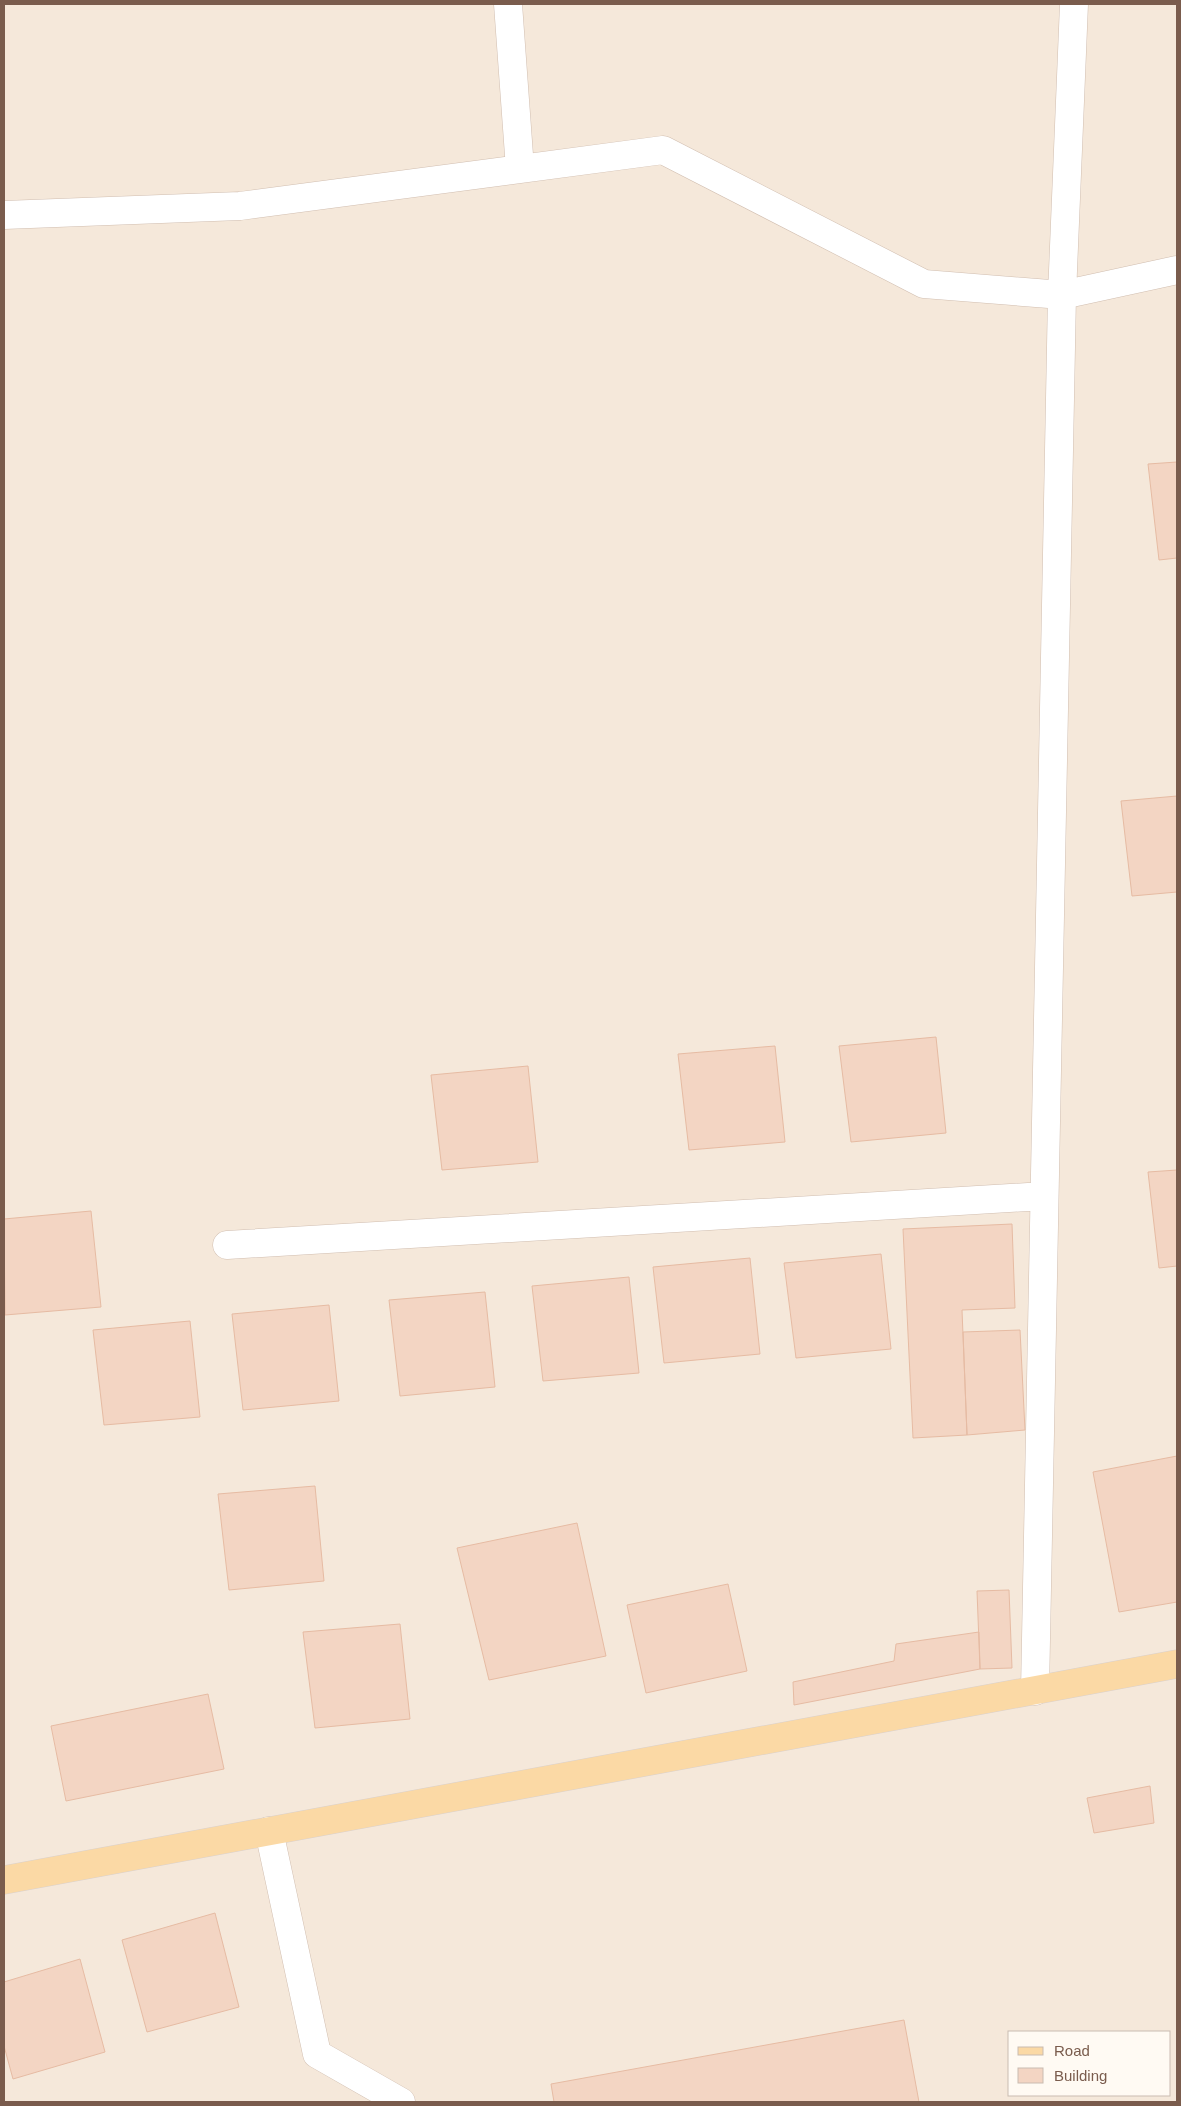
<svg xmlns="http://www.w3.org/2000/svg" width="1181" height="2106" viewBox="0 0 1181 2106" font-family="Arial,sans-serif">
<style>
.residential{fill:#f5e8da;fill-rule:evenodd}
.building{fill:#f3d5c3;stroke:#e6bba3}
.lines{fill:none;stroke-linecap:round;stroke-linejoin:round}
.minor-casing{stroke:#d1beb0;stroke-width:29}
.major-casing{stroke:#dad1cd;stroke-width:29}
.minor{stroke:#fff;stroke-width:28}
.major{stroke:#fbd9a5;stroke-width:28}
</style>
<rect width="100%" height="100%" fill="#fdf6ec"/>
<path class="residential" d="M4,4H1177V2102H4ZM1010,2032H1170V2095H1010Z"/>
<path class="building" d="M1177,462V558L1159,560L1148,464Z
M1177,796V892L1132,896L1121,801Z
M936,1037L946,1133L851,1142L839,1046Z
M775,1046L785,1142L689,1150L678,1054Z
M528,1066L538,1162L442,1170L431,1075Z
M1177,1170V1266L1159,1268L1148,1172Z
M91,1211L101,1307L5,1315L4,1219Z
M1012,1224L1015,1308L962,1310L967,1435L913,1438L903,1229Z
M881,1254L891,1349L796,1358L784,1263Z
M750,1258L760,1354L664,1363L653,1267Z
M629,1277L639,1373L543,1381L532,1286Z
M485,1292L495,1387L400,1396L389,1300Z
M329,1305L339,1401L243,1410L232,1314Z
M190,1321L200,1417L104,1425L93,1330Z
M1020,1330L1025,1430L967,1435L963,1332Z
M1177,1456V1602L1119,1612L1093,1472Z
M315,1486L324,1581L229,1590L218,1494Z
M577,1523L606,1656L489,1680L457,1548Z
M728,1584L747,1671L646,1693L627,1605Z
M1009,1590L1012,1668L980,1669L977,1591Z
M400,1624L410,1719L315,1728L303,1632Z
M979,1632L980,1669L794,1705L793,1682L894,1661L896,1644Z
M208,1694L224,1769L66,1801L51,1726Z
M1150,1786L1154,1823L1094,1833L1087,1798Z
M215,1913L239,2007L147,2032L122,1940Z
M80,1959L105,2052L13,2079L4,2046V1982Z
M904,2020L919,2102H554L551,2084Z"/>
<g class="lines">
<g class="minor-casing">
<path id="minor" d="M508,4L520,169
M4,215L240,206L663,150L924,284L1062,295L1177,270
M227,1245L1044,1196
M1035,1691L1062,295L1074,4
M269,1831L317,2054L401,2102"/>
</g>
<g class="major-casing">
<path id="major" d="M4,1880L1177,1664"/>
</g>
<use href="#minor" class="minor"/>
<use href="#major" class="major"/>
</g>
<rect width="1181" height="2106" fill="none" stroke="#7a5c4d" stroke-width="10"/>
<rect x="1008" y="2031" width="162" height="65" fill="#fffaf3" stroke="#cabbb1"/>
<rect x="1018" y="2047" width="25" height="8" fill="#fbd9a5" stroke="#cabbb1"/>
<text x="1054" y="2056" font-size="15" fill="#7a5c4d">Road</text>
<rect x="1018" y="2068" width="25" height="15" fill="#f3d5c3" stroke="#cabbb1"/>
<text x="1054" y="2081" font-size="15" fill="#7a5c4d">Building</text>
</svg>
